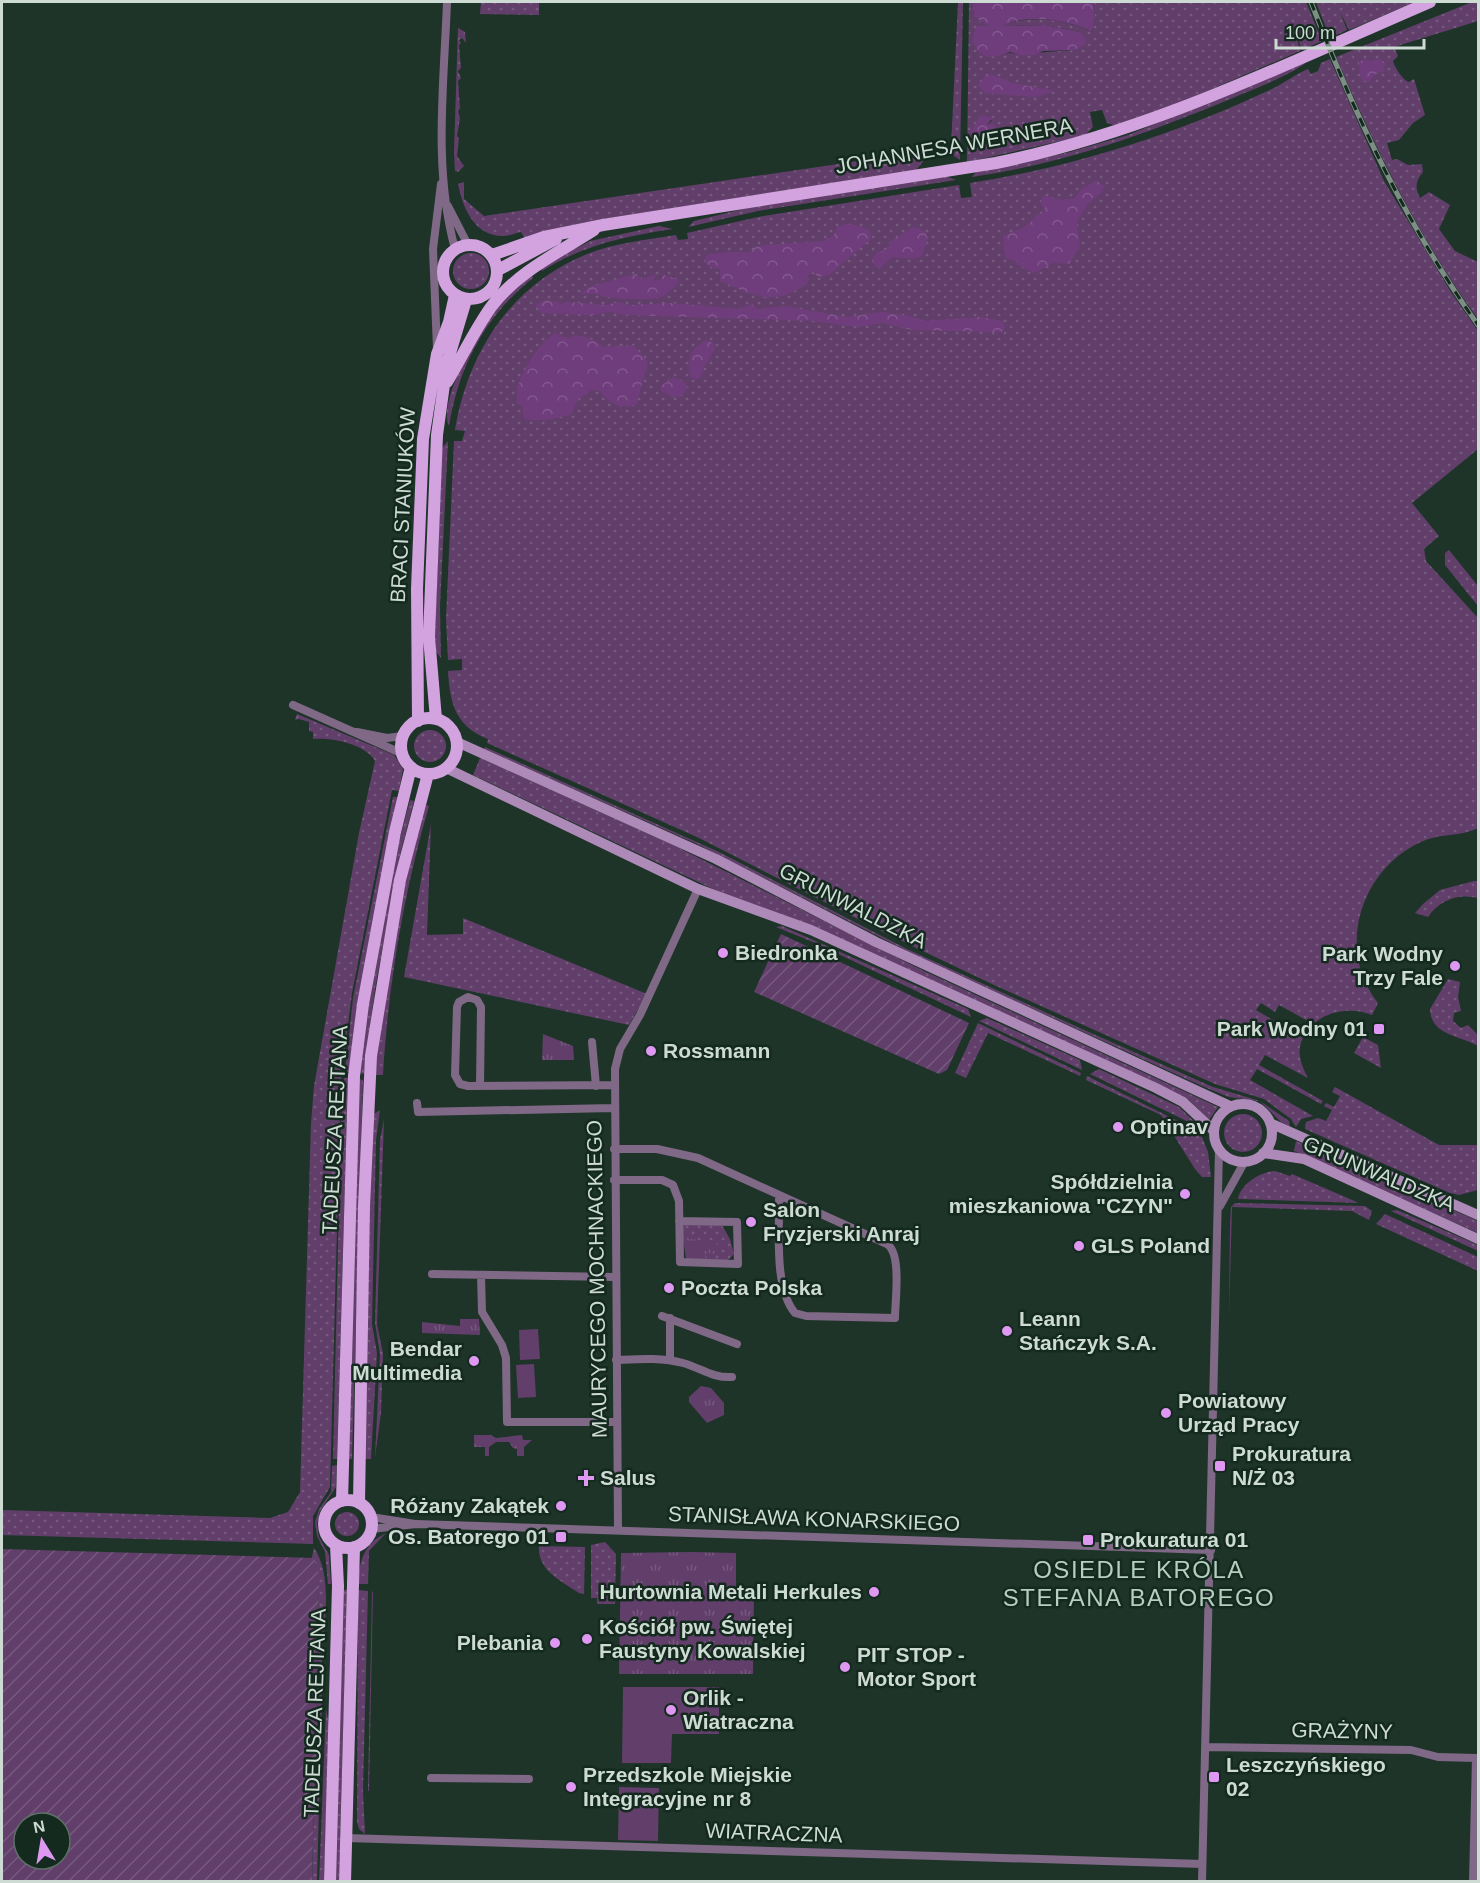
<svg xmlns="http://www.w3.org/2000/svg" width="1480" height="1883" viewBox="0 0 1480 1883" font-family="Arial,sans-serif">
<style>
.grass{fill:url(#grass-dots);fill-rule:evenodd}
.forest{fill:url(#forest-crowns)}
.park{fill:url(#park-tufts)}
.garden{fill:url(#garden-furrows);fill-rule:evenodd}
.pitch{fill:#613f6a}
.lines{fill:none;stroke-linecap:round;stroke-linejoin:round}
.street{stroke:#806986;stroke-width:8}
.secondary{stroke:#ae8ab8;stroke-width:10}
.primary{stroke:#d2a3de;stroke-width:12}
.rail-casing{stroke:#7d8e85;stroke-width:5}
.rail{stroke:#142a1f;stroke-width:3;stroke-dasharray:9;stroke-linecap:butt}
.poi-dot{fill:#df98f2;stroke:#142a1f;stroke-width:2}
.labels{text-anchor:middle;stroke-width:5;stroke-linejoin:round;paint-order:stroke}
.street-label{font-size:21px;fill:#cedbd4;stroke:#142a1f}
.poi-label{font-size:21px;font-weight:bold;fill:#cedbd4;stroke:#142a1f;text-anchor:start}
.quarter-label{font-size:24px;letter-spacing:1.5px;fill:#b4cec0;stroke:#142a1f}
</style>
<defs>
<pattern id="grass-dots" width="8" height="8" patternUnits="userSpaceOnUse" patternTransform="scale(1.5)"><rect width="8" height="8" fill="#613f6a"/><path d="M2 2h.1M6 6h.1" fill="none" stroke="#765a7e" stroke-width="1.8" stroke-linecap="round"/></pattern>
<pattern id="forest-crowns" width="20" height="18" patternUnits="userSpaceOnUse" patternTransform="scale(1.5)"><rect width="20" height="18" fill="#6f3d7c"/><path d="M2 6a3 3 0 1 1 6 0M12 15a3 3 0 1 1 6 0" fill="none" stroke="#82588e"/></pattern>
<pattern id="park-tufts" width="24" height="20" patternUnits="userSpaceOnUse" patternTransform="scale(1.5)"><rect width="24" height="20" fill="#613f6a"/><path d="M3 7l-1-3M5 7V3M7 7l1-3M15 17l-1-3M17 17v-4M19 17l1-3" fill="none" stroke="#765a7e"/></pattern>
<pattern id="garden-furrows" width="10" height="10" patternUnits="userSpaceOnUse" patternTransform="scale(1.5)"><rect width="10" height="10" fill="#613f6a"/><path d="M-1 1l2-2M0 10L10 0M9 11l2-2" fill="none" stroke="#765a7e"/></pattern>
</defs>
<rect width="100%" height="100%" fill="#1e3429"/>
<path class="grass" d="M481,2H539V15L480,14Z
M958,2H963L960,160L944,149L951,147Z
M969,2H972L974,17L991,27L1004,54C1012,51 1016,55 1023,55C1041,52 1058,51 1076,50L1082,45L1080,32L1045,25L1002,26C1029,14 1066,19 1092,32L1095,18L1093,2H1306L1322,41L1302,50L1296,34L1300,51L1175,105L1116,126L1107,123L1102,110L1090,112L1093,127L1084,136L967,162ZM985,118L992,120L987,125L988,127L994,124L1001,134L994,142L975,143Z
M1316,2H1415L1349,30L1340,12L1347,30L1330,38Z
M1472,2H1478V21L1394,47L1398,56L1393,61C1394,67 1404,81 1409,82L1414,79L1425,115L1413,123L1399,140L1387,143L1392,160L1397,159L1408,165L1422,164L1423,172C1415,181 1415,188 1420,198L1429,192L1450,205L1439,229L1455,251L1478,262V319C1419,238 1375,148 1336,57Z
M458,28L465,32L466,43L462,38L459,40L461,43L459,45L461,68L458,71L461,78L458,81L460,108L458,111L460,118L457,136L459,138L457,156L464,166L458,172L455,171L454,152Z
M1330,59L1384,181L1451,292L1478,331V449L1412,503L1439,536L1424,549L1426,561L1478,618V828C1461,837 1439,833 1421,842C1361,869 1335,949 1378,1003L1372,1015C1351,1006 1322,1011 1308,1030L1305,1028L1308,1021L1279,1005L1275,1012L1261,1003L1256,1010L1303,1038C1296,1051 1301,1065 1308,1078L1265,1055L1259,1065L1323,1101L1321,1104L1257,1069L1250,1080L1313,1116L1301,1119L1296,1127L1291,1119L1264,1099L1215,1084L994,985L887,934L699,838L487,743L488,739C455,726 450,703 448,671L462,670V659L448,660L446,619L454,441H462L465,431L455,430C468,352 511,285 587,254C615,243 646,240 676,235L678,240L688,239L687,233L758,217L959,185L961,198L972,197L970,183C1077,166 1179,133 1276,87C1287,81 1296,74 1308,69L1311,74L1318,71L1321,63Z
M1306,62C1300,70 1260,87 1247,92C1157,130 1069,163 972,177L976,172L1070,152L1128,135Z
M933,150L916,170L603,219L568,226L526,240L521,232C515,233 510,236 503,236C474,236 463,208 458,184L464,182V199L484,216Z
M945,176L956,180L758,211L688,227L694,221L751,207Z
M659,226L673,229C626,236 583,245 542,271L540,267L590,241Z
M453 271a18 18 0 1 1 36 0a18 18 0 1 1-36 0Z
M532,273L533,278C485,316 459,366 449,426C437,403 481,323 498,304C508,293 520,283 532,273Z
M448,441L440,607L441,658L436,652L435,635L442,448Z
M1449,550L1478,586V606L1445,565V553Z
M297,714L394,755L403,769L399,791L392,790L352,993L341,1080L330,1487L313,1516V1544L2,1535V1510L270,1518L288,1512L300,1492L311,1123L314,1086L359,833L375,761C366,744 331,737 313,739V732L309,731V722L299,719L295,720Z
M414 746a16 16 0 1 1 32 0a16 16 0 1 1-32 0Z
M485,747L719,852L907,949L1082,1029L1213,1087L1260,1101L1289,1121L1290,1127L1281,1122L1260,1101L1229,1097L1202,1086L917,956L697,844L484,749Z
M480,758L673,845L922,970L1218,1107L1209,1120L1189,1100L711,888L473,775Z
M393,797H398L357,1005L349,1072H345L353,998Z
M410,800L414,801L401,851L375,989L364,1074L359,1073C371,982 385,888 410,800Z
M424,804L429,806C404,891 388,986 383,1075H374C386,984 401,893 424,804Z
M431,824L427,935L463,934V918L647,994L629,1025L404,977Z
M1474,881H1478V898C1459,893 1439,900 1428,917L1415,913L1423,904L1440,890Z
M782,926L968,1009L971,1017L813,942L776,927Z
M1448,979L1460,982L1458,997L1461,1011L1454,1013L1453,1021L1461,1028L1468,1025L1478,1035V1046C1460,1035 1431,1036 1430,1009Z
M987,1018L1080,1060L1082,1070L979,1021Z
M978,1023L1081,1073L1080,1076L988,1033L966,1078L955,1073Z
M1363,1037L1378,1045L1381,1068L1354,1053Z
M1099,1069L1179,1107L1201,1128L1090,1074Z
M1087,1076L1200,1132L1208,1152L1211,1177H1202L1195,1169L1161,1115L1086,1080Z
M344,1078H348L337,1459H333L341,1119Z
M359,1079L363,1080L352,1459H348Z
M1335,1087L1439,1145H1478V1190L1459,1195L1450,1193L1305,1129L1306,1122L1318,1118L1326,1121L1332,1110L1324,1106L1326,1103L1334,1107L1340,1096L1332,1092Z
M380,1110L376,1140L372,1324L377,1353L371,1459H364L371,1120L374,1114Z
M1224 1133a19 19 0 1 1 38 0a19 19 0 1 1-38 0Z
M384,1119L377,1324L383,1354L381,1413L375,1457L380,1354L375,1323L380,1140Z
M1296,1141L1478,1221V1233L1294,1151Z
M1275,1171L1290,1176L1292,1174L1359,1203L1238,1199C1241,1184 1260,1172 1275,1171Z
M1235,1203L1365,1206L1372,1211L1369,1220L1352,1211L1232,1207L1229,1316L1230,1222L1231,1207Z
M1397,1210L1478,1245V1251L1391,1211Z
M1385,1214L1478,1257V1271L1376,1224Z
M687,1223L722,1225L730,1239L734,1254L727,1261H705L703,1244L683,1238V1226Z
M337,1465L336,1487L320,1511L317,1524L319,1537L329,1555L331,1584H328L325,1552L317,1536L315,1522L319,1509L331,1492L332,1466Z
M335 1524a12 12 0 1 1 24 0a12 12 0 1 1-24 0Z
M386,1533L369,1551L368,1584H358C359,1561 364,1544 386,1533Z
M605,1542L616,1554L615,1604H597V1598H591V1545Z
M539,1546L585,1547L584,1594L579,1593C561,1581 537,1570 539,1546Z
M314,1548C334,1577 323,1627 322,1661L319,1672L322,1696L317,1881L312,1882L319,1589L312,1557Z
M343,1590H347L339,1881L335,1882Z
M358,1590L368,1591L363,1791L365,1834L359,1829L357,1822Z
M373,1591L369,1791H368L372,1592Z
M326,1709L329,1724L324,1881L319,1882Z"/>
<path class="forest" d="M972,2H1093L1095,18L1092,32C1069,20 1027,13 1003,26L1045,25L1080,32L1087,42L1076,50L1043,51L1035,55H1019L1010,52C993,58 982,62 972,41L976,26H989L974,17Z
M1365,59L1370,61L1380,59L1385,63L1384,71L1376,74L1369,82L1361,80L1359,62Z
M988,73L1013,83L1055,91L1035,97L985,93L978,85Z
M980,116L993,117L987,125L994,124L1003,137L994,142L975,143L970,133Z
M1097,181L1105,186L1100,194L1088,203L1077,222L1080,246L1069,264L1053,263L1034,273L1018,265L1016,260L1005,259L1003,236C1014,231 1030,227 1036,215L1041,214L1045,207L1040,204L1043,195L1063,200L1075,198L1082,188Z
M846,224L862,226L871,233L870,240L829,275L818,277L813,272L808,275V283C771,308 757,296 720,281V269L710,267L704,260L708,254C723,255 734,249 749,253L757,246L823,241L833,236L837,227Z
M914,227L925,231L928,239L922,256L913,259L892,257L880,268L875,266L872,258L878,252L886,250L892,240Z
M636,274L643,279L656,274L654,280L659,281L664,275L679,280C677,286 668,293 663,296C655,301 605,300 598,294H581L588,287Z
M547,300L562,304L566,302L606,305L619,302L630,305L671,303L739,309L752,304L757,309L784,306L847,317L881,312L909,316L923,321L981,317L1003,321L1005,328L1002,332H994L913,330L882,323L859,327L813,321L628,315L610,312L593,315L541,313L535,305Z
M555,333L567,338L576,335L588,337L604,347L633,345L648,362L636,405C621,409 609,404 600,391L592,390L579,398L571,414C560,418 533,424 524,418L522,406L517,404C513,381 536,346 555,333Z
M706,340L713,343L715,349L704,367L701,377L695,380L690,375C688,358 690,349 706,340Z
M673,378L683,381L688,386L682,396L673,397L661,391L662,385Z"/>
<path class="park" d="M543,1034L573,1046L574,1060H542Z
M683,1238C697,1238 707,1244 721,1245V1254L706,1253L705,1261L686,1259Z
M460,1319H479L480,1335L422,1333V1322L460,1326Z
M701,1386L711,1388L724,1403V1415L707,1423L689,1402V1397Z
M474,1435H491L496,1438L522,1435L523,1440H532L524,1447V1456H517V1449L513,1448L509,1442H496L489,1447V1456H485V1447H474Z
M692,1552L736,1553V1590L754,1591L753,1674H619L621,1553Z"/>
<path class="garden" d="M781,934L969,1023L947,1070L939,1074L754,992Z
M2,1549L314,1558L319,1575V1589L312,1881H2ZM24,1823H60V1859H24Z"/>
<path class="pitch" d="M538,1329L540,1359L520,1360L519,1330Z
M534,1364L536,1397L518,1398L516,1365Z
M623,1687H719V1734H672L671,1763H622Z
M619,1787L659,1788L658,1841L618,1840Z"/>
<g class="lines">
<path class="street" d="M447,2C444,85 433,168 455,249
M448,206L468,245
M437,348L433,249L441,184
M293,705L403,754
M357,732L387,738L403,736
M592,1042L596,1086
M480,1086L481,1007L477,1000L468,997L459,1002L457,1007L455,1075L460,1084L468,1086L613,1085
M417,1103L418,1112L613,1108
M614,1149H657L698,1158L887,1244C902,1254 895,1300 895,1318L806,1316L795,1313C773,1287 780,1228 779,1195
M614,1180H662L673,1185L679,1201L680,1262L738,1264L737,1222L679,1221
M1220,1206L1245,1161
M432,1274L615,1277
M481,1275L482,1312L502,1345L506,1358L507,1422H616
M662,1316L737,1344
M616,1360C638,1359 661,1357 683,1363C701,1368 712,1378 732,1377
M670,1360V1318
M371,1517L415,1524
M371,1529L416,1524L1211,1550
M618,1530L615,1069L620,1049L640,1015L698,889
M1205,1747L1411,1750L1438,1757L1476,1758L1473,1882
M431,1778L529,1779
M346,1838L1202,1864
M1202,1882L1219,1149"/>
<path class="secondary" d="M457,742L716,859L876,942L1230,1106
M446,768L698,889L811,930L1156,1088L1183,1102L1214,1131
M1214 1133a29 29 0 1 1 58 0a29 29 0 1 1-58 0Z
M1270,1123L1478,1215
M1263,1153L1304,1159L1478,1239"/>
<path class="primary" d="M443 272a27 27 0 1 1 54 0a27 27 0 1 1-54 0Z
M492,255L544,237L603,225L996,163C1149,132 1288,63 1430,2
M498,270L556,239
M447,382C462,357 474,331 491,307C517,272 558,253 594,230
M401 746a28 28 0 1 1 56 0a28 28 0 1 1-56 0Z
M436,719L429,637L437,435L447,363L466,300
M418,721L417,589L423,439L437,354L449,322L455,295
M324 1524a24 24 0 1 1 48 0a24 24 0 1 1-48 0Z
M342,1501L354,1076L363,1004L395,832L411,767
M359,1503L364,1206L371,1056L400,880L428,774
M330,1882L338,1586L336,1545
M345,1882L354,1547"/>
<g class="rail-casing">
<path id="rail" d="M1311,2C1355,116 1406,224 1478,325"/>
</g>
<use href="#rail" class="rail"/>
</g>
<g class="poi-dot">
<circle cx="723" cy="953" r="6"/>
<circle cx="1455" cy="966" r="6"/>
<rect x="1373" y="1023" width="12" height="12" rx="3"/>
<circle cx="651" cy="1051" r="6"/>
<circle cx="1118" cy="1127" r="6"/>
<circle cx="1185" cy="1194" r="6"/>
<circle cx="751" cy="1222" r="6"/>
<circle cx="1079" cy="1246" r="6"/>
<circle cx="669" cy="1288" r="6"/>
<circle cx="1007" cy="1331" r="6"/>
<circle cx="474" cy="1361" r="6"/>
<circle cx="1166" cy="1413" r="6"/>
<rect x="1214" y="1460" width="12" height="12" rx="3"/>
<path d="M583 1469h6v6h6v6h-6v6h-6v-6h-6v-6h6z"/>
<circle cx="561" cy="1506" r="6"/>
<rect x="555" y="1531" width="12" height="12" rx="3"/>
<rect x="1082" y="1534" width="12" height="12" rx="3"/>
<circle cx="874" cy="1592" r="6"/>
<circle cx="587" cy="1639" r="6"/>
<circle cx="555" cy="1643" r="6"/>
<circle cx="845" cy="1667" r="6"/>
<circle cx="671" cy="1710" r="6"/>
<rect x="1208" y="1771" width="12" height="12" rx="3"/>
<circle cx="571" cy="1787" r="6"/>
</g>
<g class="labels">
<g class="street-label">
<text transform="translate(954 146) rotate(-10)" y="7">JOHANNESA WERNERA</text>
<text transform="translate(403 505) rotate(-87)" y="7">BRACI STANIUKÓW</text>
<text transform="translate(853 906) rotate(27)" y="7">GRUNWALDZKA</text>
<text transform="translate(335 1130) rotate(-87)" y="7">TADEUSZA REJTANA</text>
<text transform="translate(1379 1174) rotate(23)" y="7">GRUNWALDZKA</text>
<text transform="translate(597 1279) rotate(-91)" y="7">MAURYCEGO MOCHNACKIEGO</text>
<text transform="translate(814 1519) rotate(2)" y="7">STANISŁAWA KONARSKIEGO</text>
<text transform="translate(315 1713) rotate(-88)" y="7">TADEUSZA REJTANA</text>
<text transform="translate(1342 1731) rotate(1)" y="7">GRAŻYNY</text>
<text transform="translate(774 1833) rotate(2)" y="7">WIATRACZNA</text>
</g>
<g class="poi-label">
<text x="735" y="960">Biedronka</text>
<text x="1443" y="961" text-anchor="end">Park Wodny<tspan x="1443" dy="24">Trzy Fale</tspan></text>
<text x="1367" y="1036" text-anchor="end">Park Wodny 01</text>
<text x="663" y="1058">Rossmann</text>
<text x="1130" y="1134">Optinav</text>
<text x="1173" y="1189" text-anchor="end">Spółdzielnia<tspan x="1173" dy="24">mieszkaniowa "CZYN"</tspan></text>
<text x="763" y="1217">Salon<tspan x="763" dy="24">Fryzjerski Anraj</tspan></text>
<text x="1091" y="1253">GLS Poland</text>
<text x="681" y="1295">Poczta Polska</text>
<text x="1019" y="1326">Leann<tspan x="1019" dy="24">Stańczyk S.A.</tspan></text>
<text x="462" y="1356" text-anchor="end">Bendar<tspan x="462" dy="24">Multimedia</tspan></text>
<text x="1178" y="1408">Powiatowy<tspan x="1178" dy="24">Urząd Pracy</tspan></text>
<text x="1232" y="1461">Prokuratura<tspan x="1232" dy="24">N/Ż 03</tspan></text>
<text x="600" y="1485">Salus</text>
<text x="549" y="1513" text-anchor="end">Różany Zakątek</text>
<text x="549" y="1544" text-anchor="end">Os. Batorego 01</text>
<text x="1100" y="1547">Prokuratura 01</text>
<text x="862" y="1599" text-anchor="end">Hurtownia Metali Herkules</text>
<text x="599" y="1634">Kościół pw. Świętej<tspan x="599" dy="24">Faustyny Kowalskiej</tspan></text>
<text x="543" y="1650" text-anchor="end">Plebania</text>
<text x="857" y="1662">PIT STOP -<tspan x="857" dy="24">Motor Sport</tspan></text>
<text x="683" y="1705">Orlik -<tspan x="683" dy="24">Wiatraczna</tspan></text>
<text x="1226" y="1772">Leszczyńskiego<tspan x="1226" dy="24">02</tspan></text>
<text x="583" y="1782">Przedszkole Miejskie<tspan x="583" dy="24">Integracyjne nr 8</tspan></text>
</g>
<g class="quarter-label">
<text x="1139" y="1578">OSIEDLE KRÓLA<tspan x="1139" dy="28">STEFANA BATOREGO</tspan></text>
</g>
</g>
<rect width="1480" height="1883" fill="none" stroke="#cedbd4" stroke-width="6"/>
<g transform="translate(42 1841) rotate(349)"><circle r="28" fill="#142a1f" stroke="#5e7167" stroke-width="1.5"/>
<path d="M0-4.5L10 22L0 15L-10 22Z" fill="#df98f2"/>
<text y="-9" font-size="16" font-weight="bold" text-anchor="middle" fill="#cedbd4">N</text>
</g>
<path d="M1276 39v9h148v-9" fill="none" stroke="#cedbd4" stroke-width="3"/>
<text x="1285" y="39" font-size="18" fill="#cedbd4" stroke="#142a1f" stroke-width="4.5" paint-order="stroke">100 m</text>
</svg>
